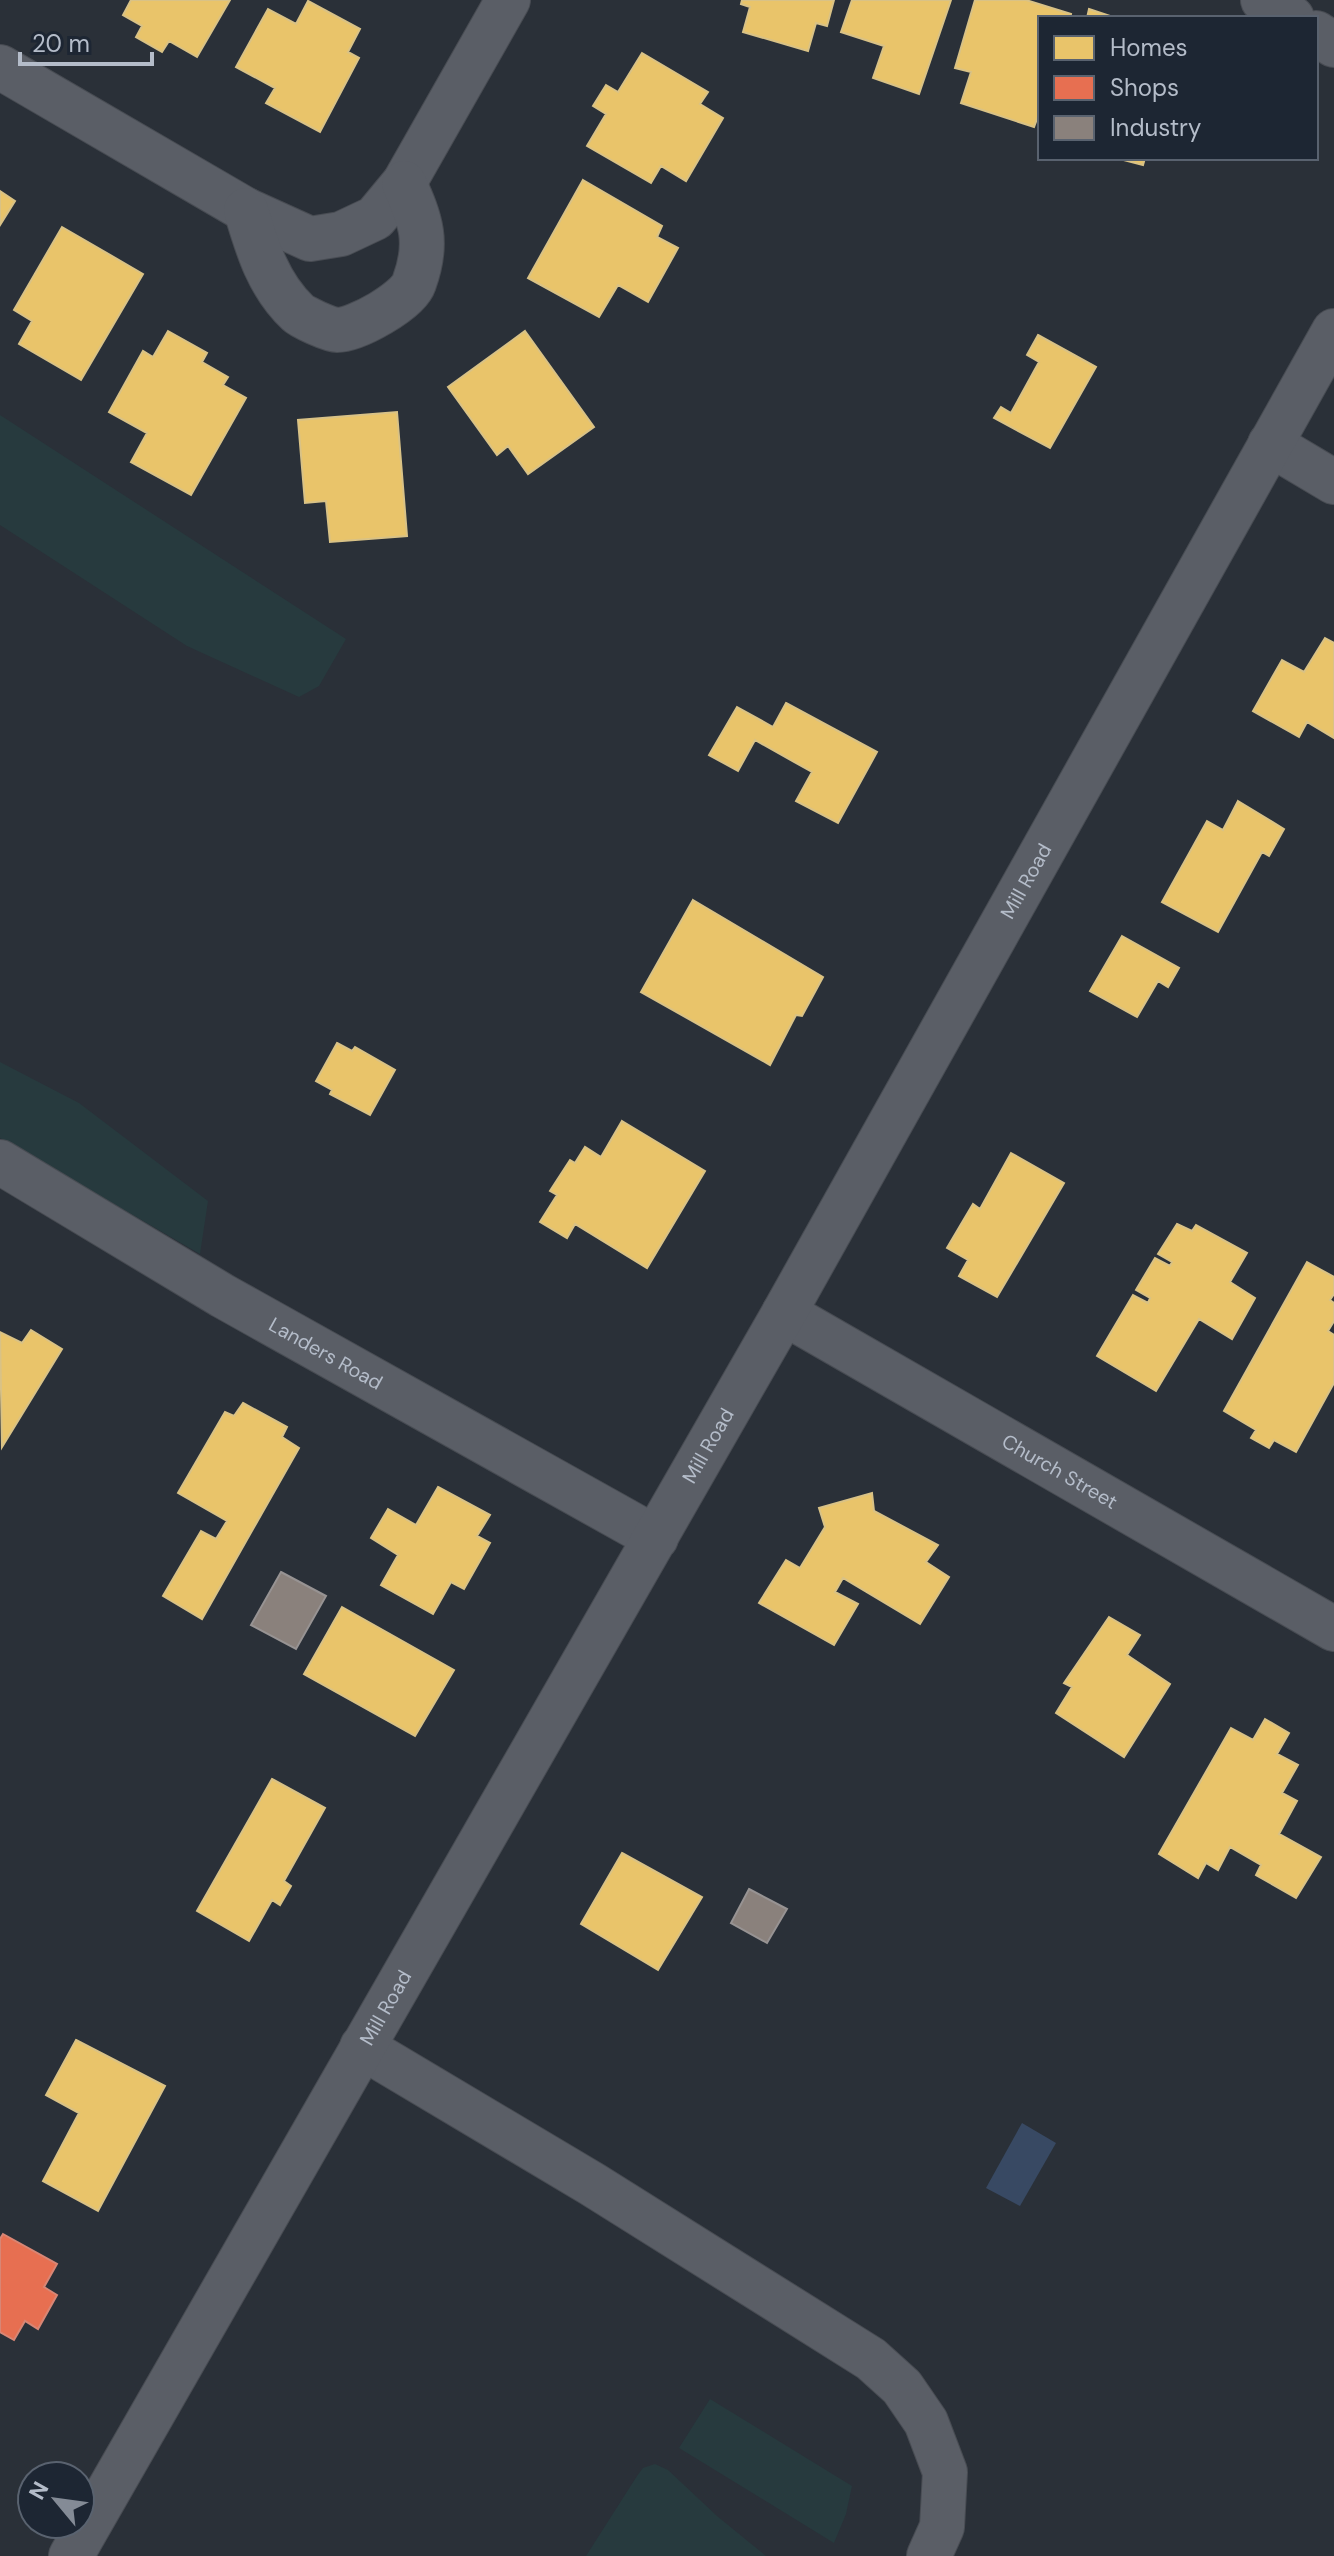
<svg xmlns="http://www.w3.org/2000/svg" width="1334" height="2556" viewBox="0 0 1334 2556" font-family="'DM Sans',sans-serif">
<style>
.green{fill:#273a3e}
.water{fill:#384963}
.homes{fill:#e9c46a;stroke:#d9c286;stroke-width:2}
.shops{fill:#e76f51;stroke:#d88675;stroke-width:2}
.industry{fill:#8a817c;stroke:#979393;stroke-width:2}
.lines{fill:none;stroke-linecap:round;stroke-linejoin:round}
.minor-casing{stroke:#484c53;stroke-width:46}
.minor{stroke:#5a5e66;stroke-width:44}
.labels{text-anchor:middle;stroke-width:8;stroke-linejoin:round;paint-order:stroke}
.street-label{font-size:20px;fill:#b4bcc9;stroke:#1d2633}
</style>
<rect width="100%" height="100%" fill="#2a3038"/>
<path class="green" d="M0,415L346,639L319,686L299,697L187,646L0,525Z
M0,1062L79,1103L208,1201L200,1254L0,1138Z
M710,2399L852,2486L846,2514L834,2543L679,2448Z
M655,2464L668,2470L717,2516L766,2556H586L637,2476L643,2468Z"/>
<path class="water" d="M1022,2123L1056,2143L1020,2206L986,2188Z"/>
<path class="homes" d="M131,0H230L197,57L169,41L162,52L136,37L142,26L123,15Z
M742,0H834L827,26L816,23L808,51L743,32L750,7L741,4Z
M852,0H951L919,94L873,78L884,46L841,32Z
M975,0H1026L1071,14L1070,18H1040V111L1034,127L961,103L971,72L955,68Z
M308,1L360,29L348,52L359,58L320,132L266,103L275,88L236,67L268,9L296,24Z
M1089,9L1116,18H1087Z
M642,53L708,92L700,104L723,118L686,181L661,166L651,183L587,146L606,114L593,106L606,85L618,92Z
M1116,158H1145L1143,165Z
M583,180L662,226L657,237L678,248L648,302L618,285L599,317L528,278Z
M0,191L15,201L0,225Z
M62,227L143,274L81,380L19,344L32,321L14,310Z
M168,331L207,353L202,362L228,377L223,385L246,398L191,495L131,462L147,433L109,412L143,351L153,357Z
M525,331L594,427L528,474L508,446L497,455L448,387Z
M1038,335L1096,367L1050,448L994,418L1001,407L1011,413L1039,362L1027,355Z
M397,412L407,536L330,542L326,501L305,503L298,420Z
M1325,638L1334,643V738L1307,722L1299,737L1253,711L1282,660L1304,672Z
M786,703L877,752L838,823L796,801L812,772L755,740L738,771L709,755L737,707L773,727Z
M1238,801L1284,829L1269,856L1262,852L1218,932L1162,902L1207,821L1223,830Z
M693,900L823,977L802,1016L796,1015L770,1065L641,992Z
M1122,936L1179,968L1168,987L1158,981L1137,1017L1090,991Z
M337,1043L352,1051L355,1047L395,1070L370,1115L330,1094L332,1090L316,1081Z
M622,1121L705,1171L647,1268L575,1224L567,1238L540,1222L557,1195L550,1191L570,1160L575,1163L585,1147L601,1157Z
M1011,1153L1064,1183L997,1297L959,1276L968,1260L947,1248L973,1204L980,1209Z
M1177,1224L1192,1231L1196,1225L1247,1253L1230,1282L1255,1298L1232,1339L1199,1319L1156,1391L1097,1356L1133,1295L1148,1303L1150,1298L1136,1290L1155,1258L1170,1266L1172,1262L1158,1254Z
M1307,1262L1334,1277V1294L1330,1300L1334,1303V1321L1328,1331L1334,1335V1383L1296,1452L1274,1440L1269,1448L1251,1438L1256,1430L1224,1411Z
M31,1330L62,1349L2,1447L0,1332L22,1343Z
M243,1403L287,1427L282,1437L299,1448L202,1619L163,1596L201,1531L216,1539L227,1521L178,1493L225,1412L234,1416Z
M438,1487L490,1515L477,1536L490,1543L464,1589L451,1582L433,1614L381,1585L398,1555L371,1538L388,1509L416,1525Z
M872,1493L874,1511L938,1545L926,1562L949,1577L920,1624L843,1578L835,1592L858,1604L834,1645L759,1603L786,1560L800,1568L825,1527L819,1508Z
M342,1607L454,1670L415,1736L304,1674Z
M1109,1617L1140,1635L1127,1655L1170,1684L1124,1757L1056,1713L1072,1687L1064,1683Z
M1265,1719L1289,1733L1277,1754L1298,1765L1282,1793L1297,1801L1279,1834L1321,1857L1296,1898L1256,1875L1261,1865L1230,1847L1218,1870L1206,1863L1198,1878L1159,1854L1231,1728L1253,1740Z
M272,1779L325,1808L284,1881L291,1886L280,1905L272,1900L249,1941L197,1911Z
M622,1853L702,1897L658,1970L581,1924Z
M76,2040L165,2086L98,2211L43,2181L79,2113L46,2095Z"/>
<path class="shops" d="M3,2234L57,2264L44,2287L57,2295L38,2329L25,2321L14,2340L0,2332V2239Z"/>
<path class="industry" d="M281,1572L326,1596L296,1649L251,1625Z
M749,1889L787,1909L767,1943L731,1923Z"/>
<g class="lines">
<g class="minor-casing">
<g id="minor">
<path d="M1263,0L1292,18"/>
<path d="M1316,33L1334,45"/>
<path d="M0,67L246,210L310,239L341,234L375,218L404,183L508,0"/>
<path d="M246,210C257,247 268,285 298,313C302,317 330,330 337,330C356,330 408,301 414,283C429,242 421,221 404,183"/>
<path d="M1270,444L1334,482"/>
<path id="s1" d="M0,1162L223,1296L656,1538"/>
<path id="s2" d="M784,1313L1334,1629"/>
<path d="M362,2047L592,2184L871,2359L902,2387L926,2422L945,2472L942,2527L929,2556"/>
<path id="s3" d="M71,2556L784,1313L1334,331"/>
</g>
</g>
<use href="#minor" class="minor"/>
</g>
<g class="labels">
<g class="street-label">
<text dy="7" stroke="none"><textPath href="#s3" startOffset="1928">Mill Road</textPath></text>
<text dy="7" stroke="none"><textPath href="#s1" startOffset="378">Landers Road</textPath></text>
<text dy="7" stroke="none"><textPath href="#s3" startOffset="1280">Mill Road</textPath></text>
<text dy="7" stroke="none"><textPath href="#s2" startOffset="318">Church Street</textPath></text>
<text dy="7" stroke="none"><textPath href="#s3" startOffset="632">Mill Road</textPath></text>
</g>
</g>
<rect x="1038" y="16" width="280" height="144" fill="#1d2633" stroke="#59626f" stroke-width="2"/>
<rect x="1054" y="36" width="40" height="24" fill="#e9c46a" stroke="#59626f" stroke-width="2"/>
<text x="1110" y="56" font-size="24" fill="#b4bcc9">Homes</text>
<rect x="1054" y="76" width="40" height="24" fill="#e76f51" stroke="#59626f" stroke-width="2"/>
<text x="1110" y="96" font-size="24" fill="#b4bcc9">Shops</text>
<rect x="1054" y="116" width="40" height="24" fill="#8a817c" stroke="#59626f" stroke-width="2"/>
<text x="1110" y="136" font-size="24" fill="#b4bcc9">Industry</text>
<g transform="translate(56 2500) rotate(299)"><circle r="38" fill="#1d2633" stroke="#59626f" stroke-width="2"/>
<path d="M0-6L14 30L0 20L-14 30Z" fill="#848b96"/>
<text y="-12" font-size="22" font-weight="bold" text-anchor="middle" fill="#b4bcc9">N</text>
</g>
<path d="M20 52v12h132v-12" fill="none" stroke="#b4bcc9" stroke-width="4"/>
<text x="32" y="52" font-size="24" fill="#b4bcc9" stroke="#1d2633" stroke-width="6" paint-order="stroke">20 m</text>
</svg>
